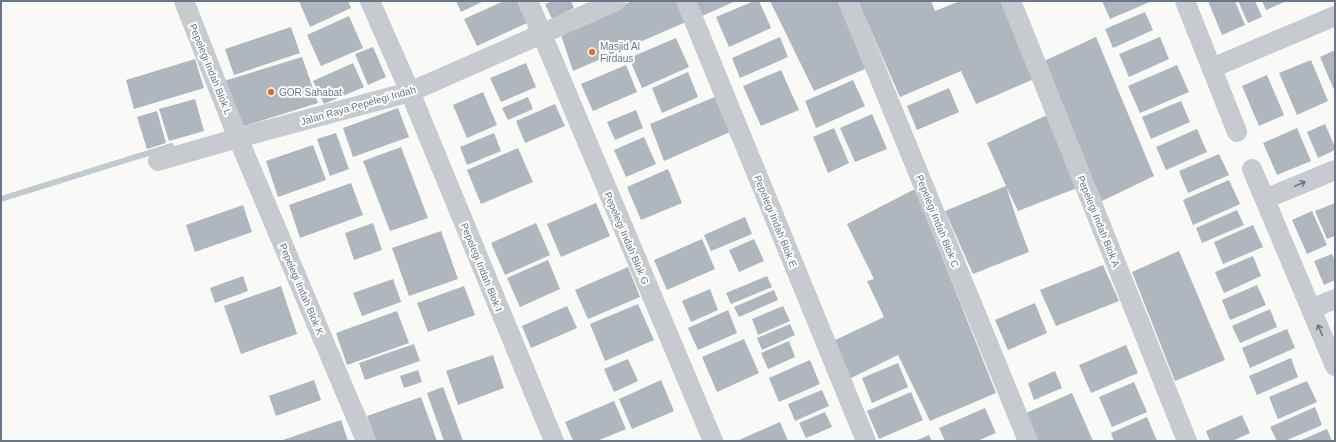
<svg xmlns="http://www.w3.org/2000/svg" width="1336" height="442" viewBox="0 0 1336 442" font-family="Arial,sans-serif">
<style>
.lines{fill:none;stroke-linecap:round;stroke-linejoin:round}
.stream{stroke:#c2cad0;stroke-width:6}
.building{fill:#b0b6bd}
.minor{stroke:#c7cace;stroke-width:20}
.oneway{stroke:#6d7a8c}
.poi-dot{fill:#e66d2b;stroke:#fff;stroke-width:1.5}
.labels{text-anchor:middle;stroke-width:4;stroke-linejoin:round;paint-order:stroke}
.poi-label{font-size:10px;fill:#687688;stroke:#fff;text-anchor:start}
.street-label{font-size:10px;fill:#687688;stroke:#fff}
</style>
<rect width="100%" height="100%" fill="#f9f9f7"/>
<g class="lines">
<path class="stream" d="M1,199L171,146"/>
</g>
<path class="building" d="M299,1H348L351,8L310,27Z
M456,1H484L461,12Z
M504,1H517L527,23L477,46L464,19Z
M553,1H571L574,8L552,19L545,4Z
M632,1H677L686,22L573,71L560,32Z
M696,1H736L702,16Z
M754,1H759L771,28L729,47L716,17Z
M770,1H842L867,68L814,91Z
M858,1H931L935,11L960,1H1003L1034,79L976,104L961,71L900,97Z
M1102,1H1152L1110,19Z
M1208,1H1235L1245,25L1222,35Z
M1238,1H1255L1262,17L1248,23Z
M1262,1H1287L1266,10Z
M1145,12L1153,30L1113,48L1105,29Z
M349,16L363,48L321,66L307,35Z
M291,27L300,53L234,75L225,49Z
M780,37L788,57L740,78L732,58Z
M1096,37L1154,176L1102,201L1042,62Z
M1160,37L1169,59L1129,77L1119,54Z
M676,38L689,67L642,88L629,58Z
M373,47L386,77L368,85L355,54Z
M1335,50V92L1320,57Z
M302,57L318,103L241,127L224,81Z
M195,59L204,88L134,109L126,80Z
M1311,60L1328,101L1297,115L1279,73Z
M353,63L364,87L324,104L313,81Z
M526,63L536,87L501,102L490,78Z
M626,65L637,92L593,111L581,84Z
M1177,65L1189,92L1140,113L1128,86Z
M781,70L799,110L761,126L743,86Z
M688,72L698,97L662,113L652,88Z
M1267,75L1284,115L1259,126L1242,86Z
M853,80L865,106L816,128L805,101Z
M949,88L959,112L917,130L907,106Z
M483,92L497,125L467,138L453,105Z
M717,96L730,132L664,161L650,124Z
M528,97L533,109L508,120L502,108Z
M195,99L204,131L169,141L159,109Z
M1181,101L1190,122L1151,139L1142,117Z
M555,104L565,126L525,143L516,121Z
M398,108L409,137L353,157L343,128Z
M636,110L643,128L615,140L607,122Z
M157,111L166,143L147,149L137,117Z
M872,114L887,149L855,162L840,128Z
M1047,115L1077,188L1018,211L1006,186L1016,217L1029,252L973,274L945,211L1006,186L987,143Z
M1325,124L1335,147V150L1318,158L1307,132Z
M834,128L849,163L828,173L813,137Z
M1297,128L1311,161L1277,175L1263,143Z
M1197,129L1207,152L1166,170L1156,147Z
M336,133L349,169L330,176L317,139Z
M494,133L501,151L467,165L460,147Z
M644,137L656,164L626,177L614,150Z
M313,145L326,180L278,197L266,161Z
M401,147L428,218L390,231L363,161Z
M518,148L533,182L481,204L467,170Z
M1219,154L1229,175L1188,193L1179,171Z
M668,169L682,203L641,220L627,187Z
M1229,180L1240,204L1193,225L1183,200Z
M351,183L363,215L300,238L289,205Z
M915,189L996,393L930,421L898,355L847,380L831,342L884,317L867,281L874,279L847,224Z
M596,203L610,236L561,257L547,224Z
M1335,203V236L1327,239L1315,211Z
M243,205L252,232L195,252L186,225Z
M1237,210L1244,225L1202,243L1196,228Z
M1312,211L1327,245L1307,254L1292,220Z
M745,217L752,234L711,251L704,235Z
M373,223L382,250L354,260L345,233Z
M536,223L550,255L505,275L491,243Z
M1253,225L1263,247L1223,264L1214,242Z
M441,231L458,279L409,296L392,248Z
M702,239L715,269L667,290L654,260Z
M754,239L764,261L739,272L729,250Z
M1179,251L1225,360L1175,381L1132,272Z
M1332,254L1335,260V280L1324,285L1314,261Z
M1253,256L1261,276L1224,293L1215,272Z
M548,260L560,289L520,307L507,278Z
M1103,265L1119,301L1056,326L1040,290Z
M628,267L640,297L588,319L575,290Z
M243,276L248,291L215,303L210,288Z
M767,276L772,287L731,304L726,293Z
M393,279L401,302L362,316L353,293Z
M1257,285L1266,305L1230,320L1222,300Z
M281,286L297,334L241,354L224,306Z
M464,286L475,315L428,332L417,303Z
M710,289L718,310L691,322L682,301Z
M774,290L778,300L739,317L734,307Z
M1035,303L1047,333L1008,350L995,320Z
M638,304L654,340L605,361L590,324Z
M567,306L577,328L531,348L522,326Z
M783,306L790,321L758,335L752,319Z
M1270,309L1277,327L1240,343L1232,326Z
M728,310L737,333L698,350L688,328Z
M397,311L409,343L347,365L336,333Z
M790,324L795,335L762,350L757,338Z
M1287,329L1295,348L1250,368L1242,348Z
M744,339L759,373L717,392L702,357Z
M789,341L795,357L768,369L761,353Z
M414,344L420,361L365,380L359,363Z
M1126,345L1138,373L1091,393L1079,365Z
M493,355L504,388L458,405L446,371Z
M1291,358L1298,377L1257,395L1249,376Z
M628,359L638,381L614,392L604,369Z
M810,360L820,384L779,402L769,378Z
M898,363L908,387L872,403L862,378Z
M418,370L422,382L404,388L400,376Z
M1055,371L1062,388L1034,400L1028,383Z
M314,380L321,400L276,416L269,396Z
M661,380L674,411L632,429L619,399Z
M1307,381L1317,402L1278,419L1269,397Z
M1134,382L1147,412L1112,427L1099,397Z
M443,387L463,441H444L427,393Z
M822,390L829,406L795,421L788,404Z
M911,392L923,420L879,439L867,411Z
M1072,393L1093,441H1035L1024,414Z
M421,397L437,441H376L367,416Z
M614,401L626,429L597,441H573L565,422Z
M1315,407L1322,425L1285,441H1277L1270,427Z
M985,408L996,433L977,441H945L939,428Z
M825,412L832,427L806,438L799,423Z
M1242,415L1250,433L1232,441H1210L1206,431Z
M1147,417L1157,441H1114L1111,433Z
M341,420L348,441H280Z
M780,422L788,441H737Z
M1327,429L1332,441H1299Z
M929,435L932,441H915Z"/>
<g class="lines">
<path class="minor" d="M184,1L238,138L366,441
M370,1L410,92L554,441
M528,1L713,441
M686,1L866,441
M848,1L1028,441
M1011,1L1187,441
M1185,1L1237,132
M1212,68L1335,16
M158,161L238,138L410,92L616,1
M1252,169L1335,366
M1265,199L1335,170
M1311,309L1335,299"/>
</g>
<defs><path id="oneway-shaft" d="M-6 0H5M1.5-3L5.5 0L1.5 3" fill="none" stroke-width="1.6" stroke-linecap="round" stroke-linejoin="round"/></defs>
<g class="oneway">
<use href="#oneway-shaft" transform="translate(1300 184) rotate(-23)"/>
<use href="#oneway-shaft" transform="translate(1320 330) rotate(-113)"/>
</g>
<g class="poi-dot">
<circle cx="592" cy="52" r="4"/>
<circle cx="271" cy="92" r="4"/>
</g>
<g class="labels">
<g class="poi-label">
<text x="600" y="50">Masjid Al<tspan x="600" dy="12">Firdaus</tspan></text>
<text x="279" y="96">GOR Sahabat</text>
</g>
<g class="street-label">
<text transform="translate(211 69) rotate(68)" y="4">Pepelegi Indah Blok L</text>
<text transform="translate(358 105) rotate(-16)" y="4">Jalan Raya Pepelegi Indah</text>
<text transform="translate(776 221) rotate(68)" y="4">Pepelegi Indah Blok E</text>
<text transform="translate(938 221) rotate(68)" y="4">Pepelegi Indah Blok C</text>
<text transform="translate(1099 221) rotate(68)" y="4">Pepelegi Indah Blok A</text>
<text transform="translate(627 238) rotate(67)" y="4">Pepelegi Indah Blok G</text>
<text transform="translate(482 267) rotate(68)" y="4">Pepelegi Indah Blok I</text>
<text transform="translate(302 289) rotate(67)" y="4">Pepelegi Indah Blok K</text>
</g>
</g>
<rect width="1336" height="442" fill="none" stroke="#687688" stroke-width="4"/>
</svg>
